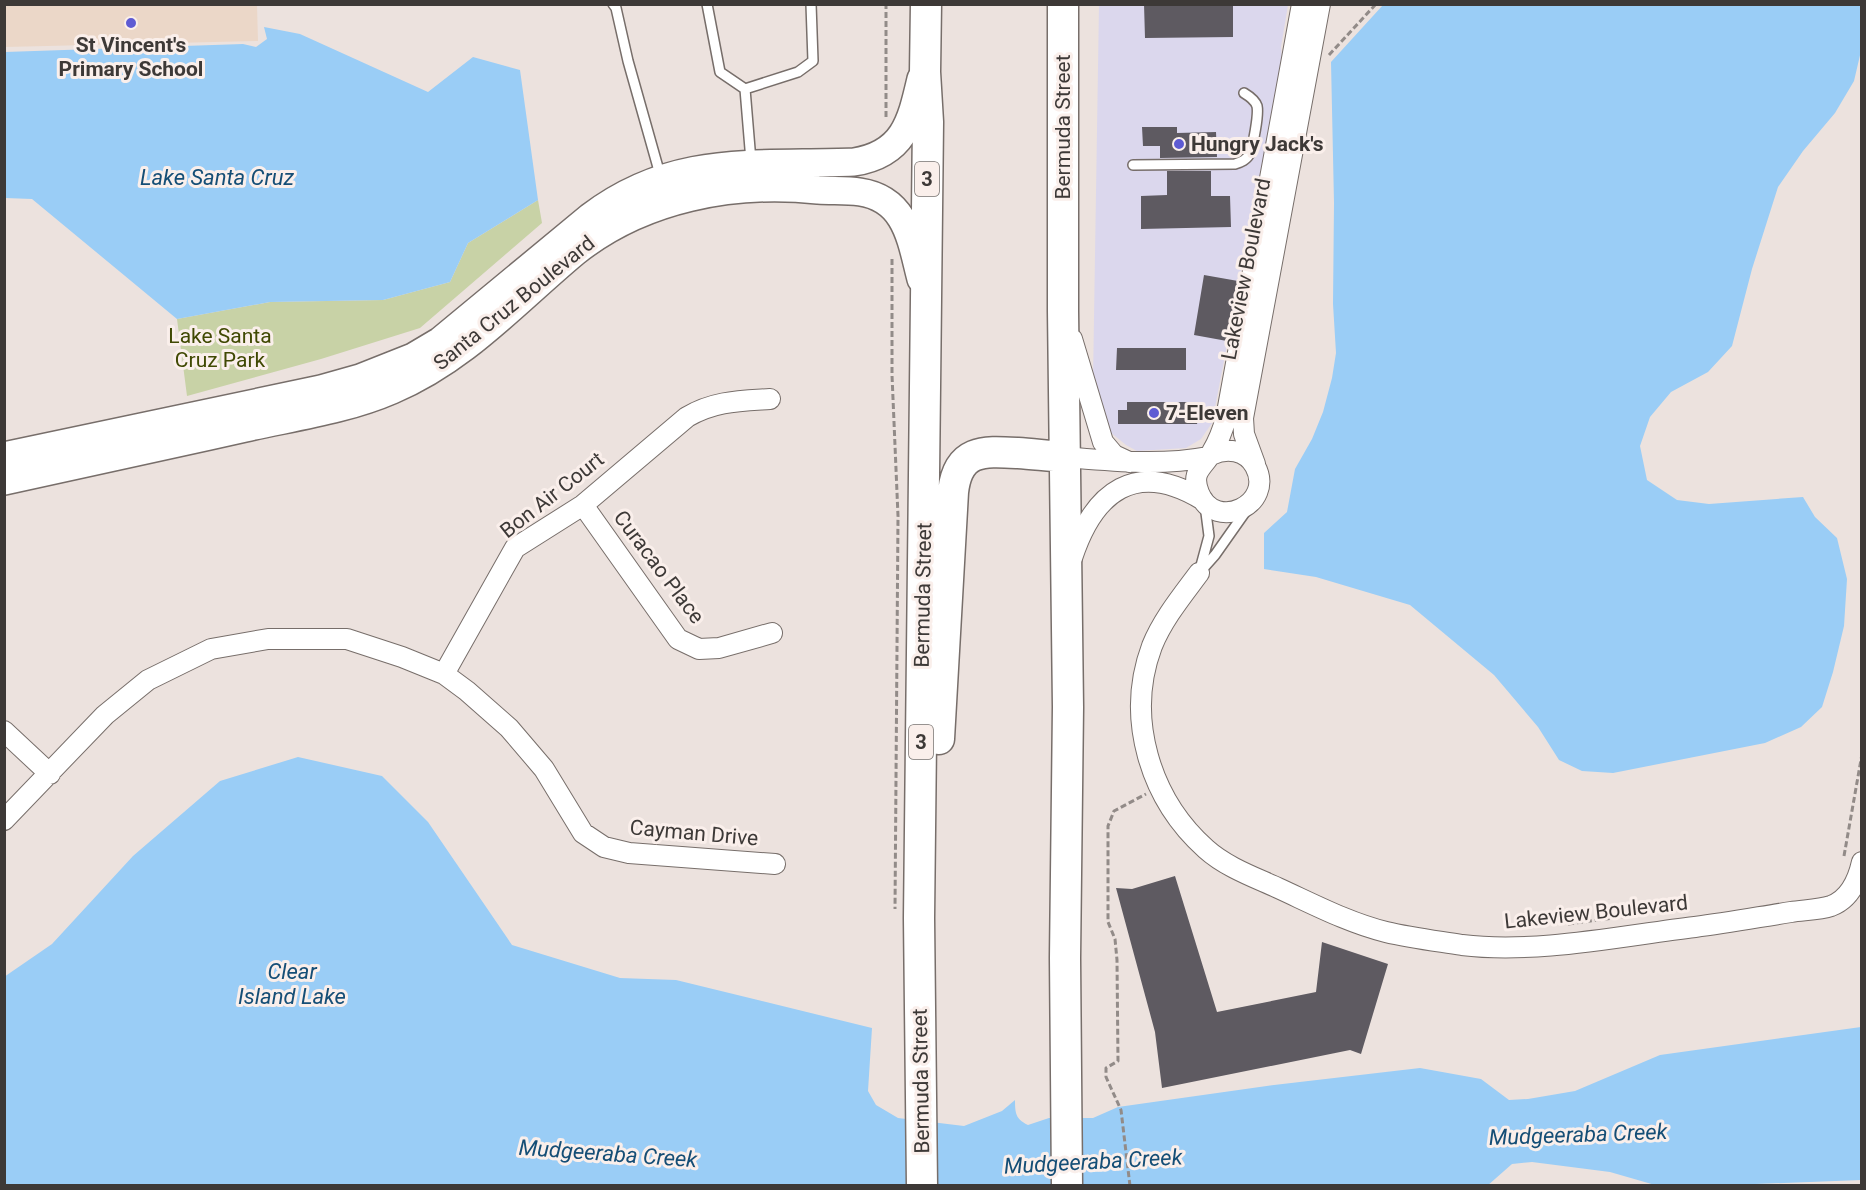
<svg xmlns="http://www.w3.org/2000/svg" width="1866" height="1190" viewBox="0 0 1866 1190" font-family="Roboto,sans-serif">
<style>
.commercial{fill:#dbd7ed}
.education{fill:#ebd7c8}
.green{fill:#c8d2a6}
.water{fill:#9acdf6}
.building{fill:#5e5a61}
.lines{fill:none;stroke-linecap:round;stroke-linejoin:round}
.lane-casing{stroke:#776e6a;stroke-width:12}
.street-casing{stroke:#776e6a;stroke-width:22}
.secondary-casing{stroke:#776e6a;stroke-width:30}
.primary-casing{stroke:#776e6a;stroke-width:33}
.path{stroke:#928b88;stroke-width:3;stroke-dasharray:6 3;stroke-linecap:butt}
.lane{stroke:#fff;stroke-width:9}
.street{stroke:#fff;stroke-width:20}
.secondary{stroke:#fff;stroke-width:27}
.primary{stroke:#fff;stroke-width:30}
.poi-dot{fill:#5e5bd3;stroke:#faefeb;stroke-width:2}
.labels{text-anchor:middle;stroke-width:6;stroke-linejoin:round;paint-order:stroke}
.shield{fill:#faefeb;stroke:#76706d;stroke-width:1.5}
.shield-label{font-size:20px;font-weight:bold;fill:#3d3937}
.poi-label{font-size:21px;font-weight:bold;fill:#3d3937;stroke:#faefeb;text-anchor:start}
.street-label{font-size:21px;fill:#3d3937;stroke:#faefeb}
.park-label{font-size:21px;fill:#404903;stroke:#faefeb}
.water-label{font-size:22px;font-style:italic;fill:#154e76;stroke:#faefeb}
</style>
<rect width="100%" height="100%" fill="#ece2de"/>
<path class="commercial" d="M1099,5H1288L1281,47L1282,60L1212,423L1201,439L1186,448L1137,451L1126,445L1110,432L1101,414L1093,381Z"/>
<path class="education" d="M4,5H257L258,41L5,47Z"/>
<path class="green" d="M538,200L542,223L420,328L321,359L187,396L177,319L270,302L383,300L450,282L468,243Z"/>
<path class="water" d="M1383,5H1861V51L1854,81L1835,113L1803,151L1778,187L1752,269L1732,346L1708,372L1671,392L1650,417L1640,446L1647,480L1677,500L1709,504L1803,497L1815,517L1837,538L1847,579L1844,626L1833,672L1822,707L1801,727L1765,743L1613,773L1582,771L1559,760L1538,727L1494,675L1410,605L1316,577L1264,569V533L1287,512L1295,469L1312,439L1323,412L1332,378L1336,353L1333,304L1334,203L1331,62Z
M264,27L300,34L428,92L473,57L520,70L538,200L468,243L450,282L383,300L270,302L177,319L32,199L5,198V52L243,44L256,47L267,39Z
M298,757L382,776L428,822L512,945L620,978L676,980L872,1028L868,1091L876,1105L898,1118L964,1126L1002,1111L1015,1100C1015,1114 1016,1119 1028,1125L1049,1118H1093L1118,1107L1274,1085L1420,1068L1481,1079L1509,1100L1528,1099L1575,1091L1660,1055L1861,1027V1180L1730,1185H1655L1610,1172L1532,1162L1512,1164L1487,1186L5,1185L4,977L52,944L133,856L220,781Z"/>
<path class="building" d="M1144,4H1233V37L1145,38Z
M1142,127H1177V133L1216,132L1217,157L1160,158V146H1143Z
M1167,171H1211V196H1230L1231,227L1141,229V196L1167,195Z
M1204,275L1238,281L1227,341L1194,335Z
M1117,348H1186V370H1116Z
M1127,402H1203L1197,424H1118V410H1127Z
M1175,876L1217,1012L1316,992L1322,942L1388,964L1361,1054L1350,1050L1162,1088L1155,1032L1116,888L1132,889Z"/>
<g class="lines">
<g class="lane-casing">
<path id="lane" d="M613,4L616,8L628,61L661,178
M707,4L720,72L745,89L798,72L813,61L811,4
M745,89L751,161
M1133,165L1235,164C1241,162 1247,160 1250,153C1253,145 1259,115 1257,106C1255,100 1249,96 1244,93
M1205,505L1209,536L1199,573L1215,555L1246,511"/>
</g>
<g class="street-casing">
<path id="street" d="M1072,339L1103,442L1114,455L1129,462
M1211,455C1227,447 1246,450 1255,466C1276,504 1215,533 1199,493C1190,471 1204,467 1212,452C1218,442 1223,429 1226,418L1302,4
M1065,457C1113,461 1160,466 1208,457
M1255,464L1244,434L1243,418L1320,4
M583,505L678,639L699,649L719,648L772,633
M1072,558C1094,491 1136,459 1203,500
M1199,573C1182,596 1163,619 1152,646C1125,718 1150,799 1206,849C1226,867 1254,877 1278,888C1313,904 1349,923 1386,932C1411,938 1437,941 1462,945C1536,954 1620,936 1695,927C1727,923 1759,917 1791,912C1803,910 1819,910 1831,906C1850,899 1858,880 1862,862
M444,674L515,548L583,505L687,417C714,401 739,401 770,399
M4,731L50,774
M4,820L105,715L148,680L211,649L268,639H347L402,657L444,674L467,691L509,728L544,769L583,833L604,847L629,853L775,864"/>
</g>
<g class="secondary-casing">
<path id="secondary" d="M4,456L321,389L360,378L413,357L440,341L590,217C674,153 756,166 854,162C904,154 911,122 921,79
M4,481C85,463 165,446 245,428C294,417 346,410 392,390C464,360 516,301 575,252C643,198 733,181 818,190C832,191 846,190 860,192C907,199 911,241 921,279"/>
</g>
<g class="primary-casing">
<path id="primary" d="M1063,4V311L1068,707L1065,958L1067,1186
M939,739L953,492C958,449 983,451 1018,453C1033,454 1049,456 1065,457
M922,1186L919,918L928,122L925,72L926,4"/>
</g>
<path class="path" d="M1329,55L1376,4
M886,117V4
M892,259V375L898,516L895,909
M1844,856L1862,754
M1568,924L1636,915
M1130,1186L1121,1110L1106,1077V1068L1118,1061L1117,960L1115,939L1108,922V826L1114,811L1146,794"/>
<use href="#lane" class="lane"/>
<use href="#street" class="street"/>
<use href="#secondary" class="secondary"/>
<use href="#primary" class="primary"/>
</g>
<g class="poi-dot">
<circle cx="131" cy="23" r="6"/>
<circle cx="1179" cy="144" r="6"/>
<circle cx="1154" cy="413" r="6"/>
</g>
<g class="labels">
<g class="shield">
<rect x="915" y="162" width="24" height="34" rx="4.5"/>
<rect x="909" y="725" width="24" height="34" rx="4.5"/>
</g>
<g class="shield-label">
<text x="927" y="186">3</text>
<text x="921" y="749">3</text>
</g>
<g class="poi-label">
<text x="131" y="52" text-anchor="middle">St Vincent's<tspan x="131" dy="24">Primary School</tspan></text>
<text x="1191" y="151">Hungry Jack's</text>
<text x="1166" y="420">7-Eleven</text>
</g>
<g class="street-label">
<text transform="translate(1063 127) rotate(-90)" y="7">Bermuda Street</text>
<text transform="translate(1246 269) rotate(-79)" y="7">Lakeview Boulevard</text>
<text transform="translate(514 303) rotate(-39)" y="7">Santa Cruz Boulevard</text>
<text transform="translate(552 495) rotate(-38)" y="7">Bon Air Court</text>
<text transform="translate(659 567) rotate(53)" y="7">Curacao Place</text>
<text transform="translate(923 595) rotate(-89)" y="7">Bermuda Street</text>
<text transform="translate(694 833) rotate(5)" y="7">Cayman Drive</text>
<text transform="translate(1596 912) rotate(-6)" y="7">Lakeview Boulevard</text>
<text transform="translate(921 1081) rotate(-91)" y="7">Bermuda Street</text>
</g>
<g class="park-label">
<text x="220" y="343">Lake Santa<tspan x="220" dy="24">Cruz Park</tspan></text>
</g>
<g class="water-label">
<text x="217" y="185">Lake Santa Cruz</text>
<text x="292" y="979">Clear<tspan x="292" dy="25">Island Lake</tspan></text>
<text transform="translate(1578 1134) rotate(-2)" y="8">Mudgeeraba Creek</text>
<text transform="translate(608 1153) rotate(4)" y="8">Mudgeeraba Creek</text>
<text transform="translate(1093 1161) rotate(-3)" y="8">Mudgeeraba Creek</text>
</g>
</g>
<rect width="1866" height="1190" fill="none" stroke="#3d3937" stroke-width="12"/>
</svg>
